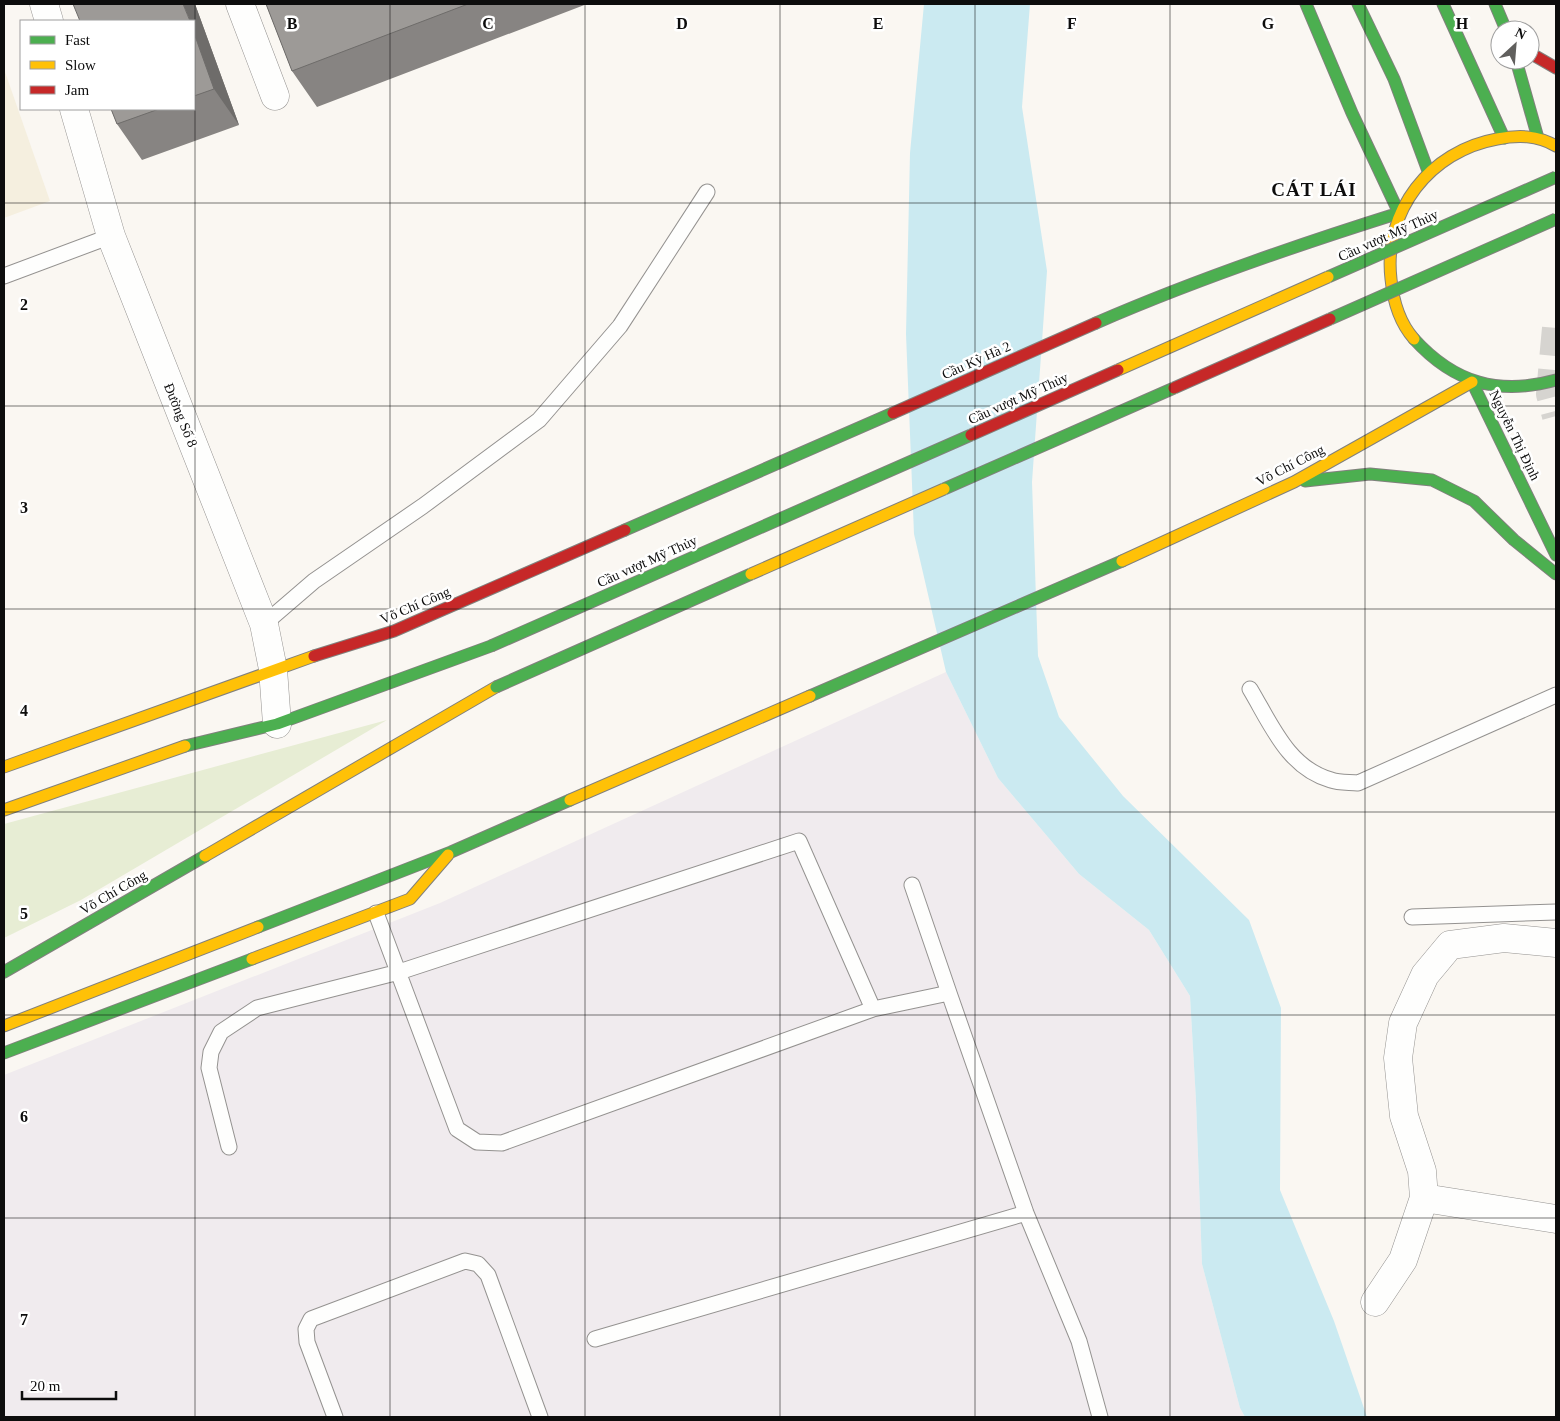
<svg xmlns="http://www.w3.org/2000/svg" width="1560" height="1421" viewBox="0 0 1560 1421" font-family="Georgia,serif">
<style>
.industrial{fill:#f0ebee}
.farmland{fill:#f5efdf}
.green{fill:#e7edd4}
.water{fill:#cbeaf1}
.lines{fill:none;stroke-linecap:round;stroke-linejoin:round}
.primary-tunnel{stroke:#d6d4d0;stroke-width:28;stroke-dasharray:28 14;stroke-linecap:butt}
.lane-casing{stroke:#949290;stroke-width:17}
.street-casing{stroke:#949290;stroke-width:29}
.fast-casing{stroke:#81807d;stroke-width:13}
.slow-casing{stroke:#81807d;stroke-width:13}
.jam-casing{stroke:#81807d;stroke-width:13}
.lane{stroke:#fefefd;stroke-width:15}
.street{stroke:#fefefd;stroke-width:28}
.fast{stroke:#4caf50;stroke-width:11}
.slow{stroke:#ffc107;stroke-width:11}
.jam{stroke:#c62828;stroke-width:11}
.fast-bridge-casing{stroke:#81807d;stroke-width:13;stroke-linecap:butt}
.slow-bridge-casing{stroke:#81807d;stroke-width:13;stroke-linecap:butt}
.jam-bridge-casing{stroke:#81807d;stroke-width:13;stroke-linecap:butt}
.fast-bridge{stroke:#4caf50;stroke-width:11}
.slow-bridge{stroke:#ffc107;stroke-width:11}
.jam-bridge{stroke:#c62828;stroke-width:11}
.wall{fill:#878482}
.shaded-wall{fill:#6e6c6a}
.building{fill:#9d9a97;stroke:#6e6c6a}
.grid{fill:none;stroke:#0d0d0d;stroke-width:1;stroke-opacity:0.55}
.labels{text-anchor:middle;stroke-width:5;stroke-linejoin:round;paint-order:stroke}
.street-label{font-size:14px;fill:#0d0d0d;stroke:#fff}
.district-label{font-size:19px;font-weight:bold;letter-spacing:1px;fill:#0d0d0d;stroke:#fff}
.grid-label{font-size:16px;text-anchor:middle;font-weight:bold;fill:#0d0d0d;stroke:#fff;stroke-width:5;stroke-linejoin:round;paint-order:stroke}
</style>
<rect width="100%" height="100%" fill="#faf7f2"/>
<path class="industrial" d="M946,672L998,778L1079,874L1149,930L1190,996L1196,1101L1202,1264L1240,1408L1245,1417H4V1075L440,903Z"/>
<path class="farmland" d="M4,69L50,201L4,218Z"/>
<path class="green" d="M387,720L81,900L4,938V824Z"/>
<path class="water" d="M924,4H1030L1022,107L1047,271L1032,482L1038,656L1059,717L1123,796L1249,920L1281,1008L1280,1190L1334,1321L1367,1417H1245L1240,1408L1202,1264L1196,1101L1190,996L1149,930L1079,874L998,778L946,672L914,534L906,334L910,153Z"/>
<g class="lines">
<path class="primary-tunnel" d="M1556,328L1550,394L1556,416"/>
<g class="lane-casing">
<path id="lane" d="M4,276L111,236
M264,624L314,581L423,506L539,420L620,326L707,192
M1250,689C1271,724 1288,768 1331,780C1339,783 1350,782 1358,783L1556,695
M912,885L949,993
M376,913L457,1129L477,1142L502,1143L873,1009
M1412,917L1556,912
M229,1147L209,1068L211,1052L221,1032L257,1008L399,972L799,841L873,1009L949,993L1026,1213L1079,1341L1100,1417
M595,1339L1026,1213
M335,1417L307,1342L306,1329L311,1319L465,1261L478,1264L488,1275L540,1417"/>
</g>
<g class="street-casing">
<path id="street" d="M44,4L49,21
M240,4L275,96
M74,109L111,236L264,624L273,669L277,724
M1556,943L1504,938L1450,945L1425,975L1403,1023L1398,1058L1404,1116L1422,1171L1424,1198L1556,1219
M1375,1302L1403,1260L1424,1198"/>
</g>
<g class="fast-casing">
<path id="fast" d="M1306,4L1352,113L1399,213
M1358,4L1394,79L1428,171
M1443,4L1504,138
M1495,4L1506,30
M1516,60L1538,138
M1096,323C1195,280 1297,245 1399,213
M1414,339C1454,383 1499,396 1556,380
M1472,382L1556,555
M1305,481L1370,474L1432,480L1474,501L1514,540L1556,574
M625,530L893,413
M810,696L1122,561
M185,746L277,724L491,646
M258,927L451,852L570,800
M4,972L205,856
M4,1053L252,959"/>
</g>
<g class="slow-casing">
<path id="slow" d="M1414,339C1400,323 1393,300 1391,279C1383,211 1430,151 1497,139C1518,135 1537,135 1556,146
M1122,561L1294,482L1472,382
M4,767L314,656
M570,800L810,696
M4,810L185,746
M205,856L496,687
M252,959L410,899L448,855
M4,1026L258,927"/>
</g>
<g class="jam-casing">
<path id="jam" d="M1530,53L1556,68
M893,413L1096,323
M314,656L394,631L625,530"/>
</g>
<use href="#lane" class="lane"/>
<use href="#street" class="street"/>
<use href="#fast" class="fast"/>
<use href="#slow" class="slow"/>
<use href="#jam" class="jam"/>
<g class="fast-bridge-casing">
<path id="fast-bridge" d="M1328,277L1556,177
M1330,319L1556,219
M944,489L1174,388
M491,646L971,435
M496,687L751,574"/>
</g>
<g class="slow-bridge-casing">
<path id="slow-bridge" d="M1118,370L1328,277
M751,574L944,489"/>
</g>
<g class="jam-bridge-casing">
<path id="jam-bridge" d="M1174,388L1330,319
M971,435L1118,370"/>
</g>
<use href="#fast-bridge" class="fast-bridge"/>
<use href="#slow-bridge" class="slow-bridge"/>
<use href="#jam-bridge" class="jam-bridge"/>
</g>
<path class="wall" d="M195,4L239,125L142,160L117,124L111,109H194V21Z
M266,4H587L317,107L292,71Z"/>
<path class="shaded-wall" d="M183,4H195L239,125L214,89L194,33V21H190Z"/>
<path class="building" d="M73,4H183L190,21H80Z
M266,4H468L292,71Z
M194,33L214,89L194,96Z
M111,109H159L117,124Z"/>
<path class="grid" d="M195,4V1417M390,4V1417M585,4V1417M780,4V1417M975,4V1417M1170,4V1417M1365,4V1417M4,203H1556M4,406H1556M4,609H1556M4,812H1556M4,1015H1556M4,1218H1556"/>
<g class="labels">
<g class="street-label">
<text transform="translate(1388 235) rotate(-24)" y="5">Cầu vượt Mỹ Thủy</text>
<text transform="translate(976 360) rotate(-24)" y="5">Cầu Kỳ Hà 2</text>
<text transform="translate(1018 398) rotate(-24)" y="5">Cầu vượt Mỹ Thủy</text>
<text transform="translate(181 415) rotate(68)" y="5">Đường Số 8</text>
<text transform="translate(1515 435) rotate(64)" y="5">Nguyễn Thị Định</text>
<text transform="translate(1290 465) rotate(-27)" y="5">Võ Chí Công</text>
<text transform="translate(647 561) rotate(-24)" y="5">Cầu vượt Mỹ Thủy</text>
<text transform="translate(415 605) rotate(-23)" y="5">Võ Chí Công</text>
<text transform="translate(113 892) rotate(-30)" y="5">Võ Chí Công</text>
</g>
<g class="district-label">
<text x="1314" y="196">CÁT LÁI</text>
</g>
</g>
<g class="grid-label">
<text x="292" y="29">B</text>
<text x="488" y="29">C</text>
<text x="682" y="29">D</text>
<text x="878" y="29">E</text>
<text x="1072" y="29">F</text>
<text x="1268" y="29">G</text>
<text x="1462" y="29">H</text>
<text x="24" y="310">2</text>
<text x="24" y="513">3</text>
<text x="24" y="716">4</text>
<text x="24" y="919">5</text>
<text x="24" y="1122">6</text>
<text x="24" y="1325">7</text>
</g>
<rect width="1560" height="1421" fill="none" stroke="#0d0d0d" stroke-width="10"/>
<rect x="20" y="20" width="175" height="90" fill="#ffffff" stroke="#9e9e9e"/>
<rect x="30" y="36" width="25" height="8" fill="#4caf50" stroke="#9e9e9e"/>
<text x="65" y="45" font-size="15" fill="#0d0d0d">Fast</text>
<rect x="30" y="61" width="25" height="8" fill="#ffc107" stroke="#9e9e9e"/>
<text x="65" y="70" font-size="15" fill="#0d0d0d">Slow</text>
<rect x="30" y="86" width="25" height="8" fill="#c62828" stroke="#9e9e9e"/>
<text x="65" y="95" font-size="15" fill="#0d0d0d">Jam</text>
<g transform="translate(1515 45) rotate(26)"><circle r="24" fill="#ffffff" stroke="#9e9e9e"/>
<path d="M0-4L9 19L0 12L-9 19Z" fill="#605f5d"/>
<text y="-8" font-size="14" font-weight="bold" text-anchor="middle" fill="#0d0d0d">N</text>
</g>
<path d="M22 1391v8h94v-8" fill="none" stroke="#0d0d0d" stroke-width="2.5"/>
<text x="30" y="1391" font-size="15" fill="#0d0d0d" stroke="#ffffff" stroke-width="4" paint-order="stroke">20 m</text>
</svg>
